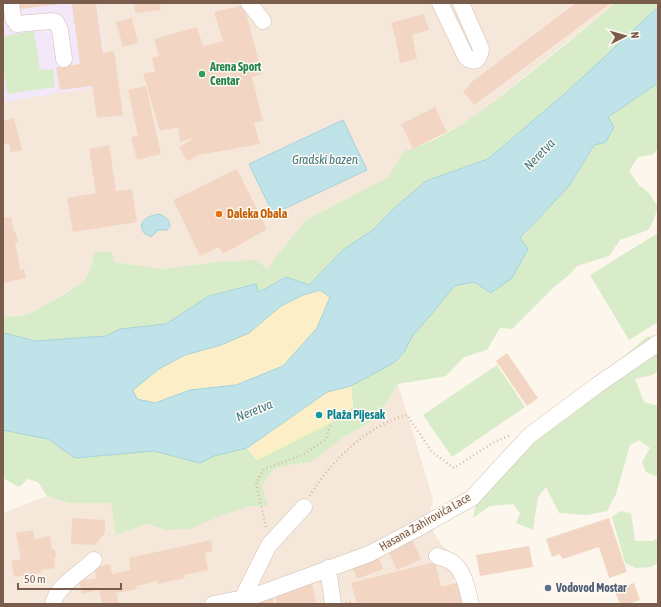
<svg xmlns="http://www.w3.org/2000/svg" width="661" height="607" viewBox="0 0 661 607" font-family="'Asap Condensed',sans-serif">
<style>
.residential{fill:#f5e8da}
.education{fill:#f3e8fa}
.green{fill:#d8ecc9}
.sand{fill:#fcefc7}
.water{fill:#bfe3e8;stroke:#a5d3da;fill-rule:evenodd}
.building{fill:#f3d5c3}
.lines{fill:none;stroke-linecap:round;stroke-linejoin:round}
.minor-casing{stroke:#d1beb0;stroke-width:17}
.path{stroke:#d9b8a5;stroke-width:2.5;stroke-dasharray:1 3;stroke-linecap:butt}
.minor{stroke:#fff;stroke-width:16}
.leisure-dot{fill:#2e9e5b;stroke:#fffaf3;stroke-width:1.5}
.food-dot{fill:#e8710a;stroke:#fffaf3;stroke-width:1.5}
.culture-dot{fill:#0f9aa8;stroke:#fffaf3;stroke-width:1.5}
.service-dot{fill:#5c6f8a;stroke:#fffaf3;stroke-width:1.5}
.labels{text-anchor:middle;stroke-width:3;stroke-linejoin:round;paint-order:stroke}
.leisure-label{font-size:12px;font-weight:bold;fill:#27864d;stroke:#fffaf3;text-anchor:start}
.food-label{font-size:12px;font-weight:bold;fill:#c56008;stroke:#fffaf3;text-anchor:start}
.culture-label{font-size:12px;font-weight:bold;fill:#0d838f;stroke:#fffaf3;text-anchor:start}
.street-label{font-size:12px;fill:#7a5c4d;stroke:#fffaf3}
.service-label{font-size:12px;font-weight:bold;fill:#4e5e75;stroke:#fffaf3;text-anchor:start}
.water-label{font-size:13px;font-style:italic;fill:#437c86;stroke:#fffaf3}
</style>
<rect width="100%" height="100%" fill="#fdf6ec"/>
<path class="residential" d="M3,3H615L476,116L447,132L413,149L404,151L388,177L306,220L276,256L268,269L218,262L162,269L115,262L95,252L90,269L83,282L64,293L46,305L28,314L3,317Z
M398,384L433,499L428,523L441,544L450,552L458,604H3V513L47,496L69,503H112L116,535L146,524L167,530L250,506H268L262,486L274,469L290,465L312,462L345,436L369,423L384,407Z"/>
<path class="education" d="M3,3H97L110,85L3,102Z"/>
<path class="green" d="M615,3H658V7L569,90L488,159L426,181L391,211L374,229L343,250L309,285L286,277L265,289L258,292L256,284L209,296L166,324L120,329L106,336L36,341L3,333V317C11,316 20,316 28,314C33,313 81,284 84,281C90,272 92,262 95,252H111L115,262L162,269L218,262L255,260L268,269L276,256L306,220L388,177L404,151C449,139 490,105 525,77C556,52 586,28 615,3Z
M34,31L40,70L53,69L55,87L7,94L3,65V36Z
M658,83V148L654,154L638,157L629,171L639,185L649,193L658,207L653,222L648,230L620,240L609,256L577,266L569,275L552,289L512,329L500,328L487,350L464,357L446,376L398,384L384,407L369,423L345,436L312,462L290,465L274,469L262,486L268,506H250L220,516L190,529L167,530L146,524L116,535L111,503H69L47,496L38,482L28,479L19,487L3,478V430L48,439L75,458L154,451L200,463L214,456L247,448L257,460L292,442L353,407L351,386L395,362L404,352L413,335L430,316L454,286L474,282L520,239L569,186L594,145L608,117Z
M658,233V322L629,340L590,275Z
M648,336L658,342V371L652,375L635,379L644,402L658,406V477L646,472L642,462L650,448L639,440L630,445L616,494L607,511L587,515L559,513L546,487L538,497L533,530L516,523L520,513L513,504L490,506L473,518L481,478Z
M497,365L525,407L452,457L423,415Z
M620,511L631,513L635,541H652L658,538V562L652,567L635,568L625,563L612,517Z"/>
<path class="sand" d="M320,290L330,296L317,328L283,366L236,385L190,390L155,403L137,399L133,390L159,369L185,355L221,345L249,333L281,306L303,295Z
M351,386L353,407L331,423L257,460L247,448L327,392Z"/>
<path class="water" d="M658,7V83L608,117L614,127L606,142L594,145L569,186L520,238L528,249L512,278L491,293L474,282L454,286L430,316L413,335L404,352L395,362L351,386L327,392L247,448L214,456L200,463L154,451L75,458L48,439L3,430V333L36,341L106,336L120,329L166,324L209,296L256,284L258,292L265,289L286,277L309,285L343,250L374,229L391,211L426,181L488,159L569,90ZM320,290L330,297L317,328L283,366L236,385L190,390L155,403L137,399L133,390L159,369L185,355L221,345L249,333L281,306L303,295Z
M343,120L367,170L273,214L249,164Z
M159,214C166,217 169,219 170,226L167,230H158L151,237L144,233L141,226C144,217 150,216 159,214Z"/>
<path class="building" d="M18,3H61V4L19,9Z
M81,3H96L103,53L114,51L123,115L97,118L92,86L60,90L56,67L80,64L72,4Z
M134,3H160L161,10L135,13Z
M576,3H611L474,105L463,91L470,86L469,84Z
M244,5L262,74L252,77L263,121L254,123L260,144L199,155L187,161L179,147L196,137L180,142L178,127L160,131L143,73L155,72L152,58L159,56L154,39L197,27L203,46L223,41L214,12Z
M424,14L429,30L412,35L417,59L400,63L396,40L391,23Z
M132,18L138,43L123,47L116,22Z
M146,86L161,154L137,160L131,137L138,136L128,90Z
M435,107L447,132L413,149L401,124Z
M14,118L22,150L11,152L9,143L3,144V121Z
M109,145L116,191L132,189L137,222L73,232L67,198L96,193L89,149Z
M237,169L267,229L223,254L219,247L200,256L173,200Z
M11,217L14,232H16L18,242H15L20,270L24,269L26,278L3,283V218Z
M507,353L538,398L527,406L496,361Z
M72,518L105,520V533L95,545L71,544Z
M609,518L627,572L609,578L599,547L563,559L559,554L552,557L546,539Z
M33,530L35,539L50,536L52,549H55L56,557L54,558L55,568L41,570V573L14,577L11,561L21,559L16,533Z
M412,539L421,559L397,570L389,553L403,546L402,544Z
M211,540L213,551L205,553L208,570L184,575L185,578L158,584L157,581L136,586L137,589L116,593L119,604H102L99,590L82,594L79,581L96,578L94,567L110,564L112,574L131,570L129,558Z
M529,546L533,567L480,576L476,555Z
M379,558L383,569L357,579L352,566Z
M435,562L441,587L460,582L466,604H357L351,583Z
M312,582L316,604H277L274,589Z
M634,583L640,600L629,604H620L614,590Z
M271,593L274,604H243Z"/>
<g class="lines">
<g class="minor-casing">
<path id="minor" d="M11,3L13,18L17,24L52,21L56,22L60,30L64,59
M249,3L263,21
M440,3L466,57C474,65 480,59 481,49L461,3
M437,556C442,558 448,559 452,562C465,571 467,590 471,604
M328,568L333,604
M242,599L269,545L304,507
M53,604C57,585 81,573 94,560
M213,604L254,596L369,554L413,531L472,498L529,436L596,386L658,343"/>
</g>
<path class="path" d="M310,496C330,461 368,425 407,415L432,452L454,468L494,442L509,436
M266,527L256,483L264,469L303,455L326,439L331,423
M346,603L353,602V604"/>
<use href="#minor" class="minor"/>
</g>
<circle class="leisure-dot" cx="202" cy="74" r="4"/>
<circle class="food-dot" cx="219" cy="214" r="4"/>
<circle class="culture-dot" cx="319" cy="415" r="4"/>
<circle class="service-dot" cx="548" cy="588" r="4"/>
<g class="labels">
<g class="leisure-label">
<text x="210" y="71">Arena Sport<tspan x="210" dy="14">Centar</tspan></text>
</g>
<g class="food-label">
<text x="227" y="218">Daleka Obala</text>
</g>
<g class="culture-label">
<text x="327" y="419">Plaža Pijesak</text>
</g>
<g class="street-label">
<text transform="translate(425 522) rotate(-30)" y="4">Hasana Zahirovića Lace</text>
</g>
<g class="service-label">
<text x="556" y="592">Vodovod Mostar</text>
</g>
<g class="water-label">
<text transform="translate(539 154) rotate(-46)" y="5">Neretva</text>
<text x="325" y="164">Gradski bazen</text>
<text transform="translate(254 410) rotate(-22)" y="5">Neretva</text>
</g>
</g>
<rect width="661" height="607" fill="none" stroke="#7a5c4d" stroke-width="8"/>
<g transform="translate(625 36) rotate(84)" stroke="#fffaf3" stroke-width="3" paint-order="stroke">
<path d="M0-3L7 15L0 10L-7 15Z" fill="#7a5c4d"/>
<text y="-6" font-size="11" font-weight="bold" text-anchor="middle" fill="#7a5c4d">N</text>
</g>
<path d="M18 583v6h103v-6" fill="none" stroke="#7a5c4d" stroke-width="2"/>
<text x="24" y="583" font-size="12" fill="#7a5c4d" stroke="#fffaf3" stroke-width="3" paint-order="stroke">50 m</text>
</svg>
